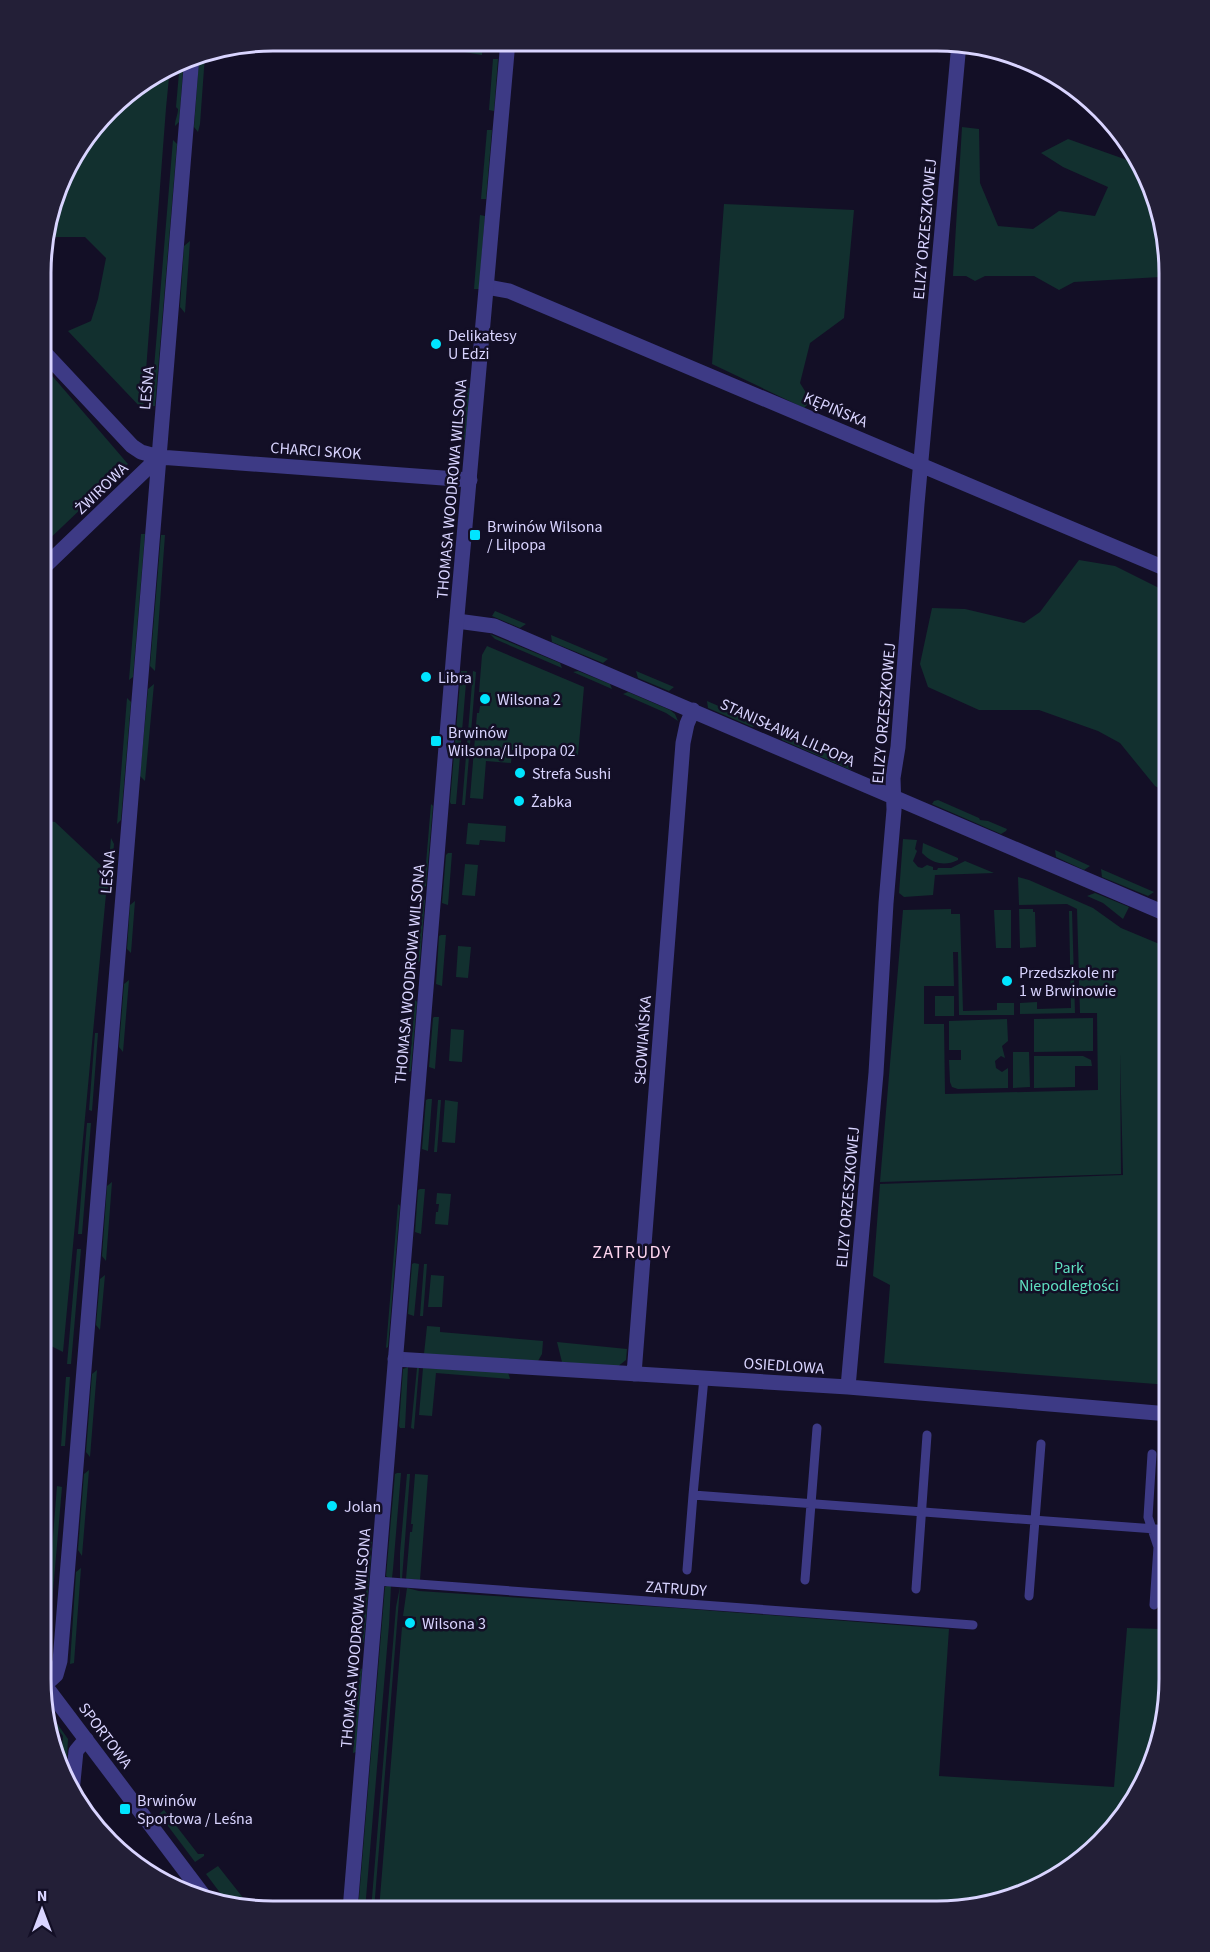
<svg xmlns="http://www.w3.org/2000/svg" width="1210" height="1952" viewBox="0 0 1210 1952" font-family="'Source Sans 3',sans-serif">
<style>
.green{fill:#12302f}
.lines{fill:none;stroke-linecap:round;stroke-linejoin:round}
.service{stroke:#3d3a85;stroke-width:9}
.minor{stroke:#3d3a85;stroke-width:15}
.tertiary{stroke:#3d3a85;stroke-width:15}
.poi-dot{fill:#00e5ff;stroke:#130f26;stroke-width:2}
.labels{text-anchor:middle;stroke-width:5;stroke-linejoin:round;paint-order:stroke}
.street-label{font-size:16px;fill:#d9d4ff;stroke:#130f26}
.poi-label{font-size:16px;fill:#d9d4ff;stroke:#130f26;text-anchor:start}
.park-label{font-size:16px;fill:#5fe0c0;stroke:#130f26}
.neighbourhood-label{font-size:18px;letter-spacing:1.5px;fill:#ffd6f0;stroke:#130f26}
.rim{fill:none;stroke:#d9d4ff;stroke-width:3}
</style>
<rect width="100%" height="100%" fill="#130f26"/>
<path class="green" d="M399,41H483L482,55Z
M205,55L200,124L198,132L194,127L199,60Z
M184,58L179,122L175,126C175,119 178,115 178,109L176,107L180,61Z
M493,59H498L494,111L489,110Z
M170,67L166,108L143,410L68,331L91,321L98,299L106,258L85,237H49L42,247V243L65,170L119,98Z
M962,127L979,129L980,183L998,226L1033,229L1059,211L1095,216L1108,187L1063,167L1041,153L1068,139L1141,165L1152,184L1164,243L1160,277L1074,282L1059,290L1034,276H985L975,281L966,276H953Z
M487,130H492L486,199H481Z
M173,140L177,144L155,406H153V380Z
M724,204L854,210L844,318L810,343L800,383L811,401L804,408L712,364Z
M480,215L485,216L479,289H474Z
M190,241L185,313L180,307L184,246Z
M42,364L128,464L42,546Z
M466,388H470L465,440H461Z
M141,534H145L133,677L129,680Z
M161,535H165L155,671L150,666Z
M1079,560L1115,566L1169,593V706L1163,718L1169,726V794L1155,786L1120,743L1098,731L1039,710H979L928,687L920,664L932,608L965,609L1024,623L1040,612Z
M495,611L526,624L520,628L492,616Z
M490,634L560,663L562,668L495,639Z
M551,635L608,659L603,663L552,642Z
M487,646L584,687L578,755L512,750L511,763L486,761L483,799L470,798L477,713H479L480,706H490L491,693L479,692L482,655Z
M461,671H467L456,804H451L450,802Z
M473,671L476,672L465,805H462Z
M578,671L610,684L612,689L573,672Z
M636,671L674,687L669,691L638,678Z
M154,684L145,781L140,776L148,689Z
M628,692L670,710L675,714L678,721L666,713L623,694Z
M127,698L131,702L121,820L117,824Z
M707,701L758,723L757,725L752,727L708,708Z
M779,734L850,763L853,767L851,770L782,740Z
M938,800L979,818L980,820L988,821L1007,829L1006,831L1001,834L932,804L934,801Z
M431,804L433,806L426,886L424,887Z
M42,820L55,822L108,872L111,838L114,844L110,894H106L63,1352L41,1341Z
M468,823L506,826L505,842L480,840L479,845L466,844Z
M903,839L917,840L915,849L917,851L913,861L918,867L922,868L927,865L933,867V870H937L938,868H951L965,861L994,873L935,875L933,895L904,897L899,893Z
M923,843L958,858V860C944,867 932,863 922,853Z
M1055,850L1090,866L1084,870L1056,857Z
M448,853H452L448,905L442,903L446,855Z
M465,864L478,865L475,896L462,895Z
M1101,869L1154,892L1148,896L1102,877Z
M1018,877L1029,880L1093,908L1121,928L1169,948V1385L884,1363L890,1285L873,1276L880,1184L1123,1175L1120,1054L1121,1174L880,1182L903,910L951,909V914H960L963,1011L997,1010V1003H1014V1015H959L958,952H953L954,986H924V1024H944L945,1094L1098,1090L1097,1013H1080L1077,909L1067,904L1019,905Z
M1095,893L1129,907L1123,919L1103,903L1087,896Z
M423,899L425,900L420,961L418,963Z
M135,901L131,953L127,949L130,905Z
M1019,909H1033V912H1035L1036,947L1020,948Z
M1011,910V948H996L994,910Z
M1069,911H1072L1075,1013L1020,1014V1003L1037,1002V1009L1071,1008Z
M441,935H446L442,986L436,984L439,936Z
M458,946L471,947L468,978L456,977Z
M129,980L123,1052L119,1047L124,984Z
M935,996H954V1016H935Z
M415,1000L417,1002L411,1071L409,1072Z
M434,1017H439L435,1069L429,1067L433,1018Z
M1093,1018V1051L1034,1052V1019Z
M1007,1019L1008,1041L1002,1046L1005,1058L1001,1056L995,1061L996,1068L1002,1072L1008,1068V1088L958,1089L952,1087L950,1082L949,1060H961V1050H949V1021Z
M451,1029L464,1030L462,1062L449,1061Z
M95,1033H98L92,1111L89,1110Z
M1013,1052H1029L1030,1087L1013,1088Z
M1034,1056H1083L1091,1060L1092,1066H1075V1087L1034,1088Z
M428,1099H432L428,1151L422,1149L426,1100Z
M438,1100H441L437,1152H434Z
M445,1100L458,1102L455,1143L442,1142Z
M87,1123H91L82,1234H78Z
M112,1182L106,1261L102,1256L107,1186Z
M420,1189H425L421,1234L415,1232L418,1190Z
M437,1193L451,1194L448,1225L435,1224L436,1212H438L439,1204H436Z
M398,1204L400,1206L388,1347L386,1348Z
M77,1249H81L71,1364H67Z
M414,1263L419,1264L414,1316L408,1314L412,1264Z
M424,1264H427L423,1316H420Z
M105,1275L100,1330L96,1325L100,1279Z
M431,1275L444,1276L442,1307H428Z
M427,1326L440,1327V1332L543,1341L542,1354L538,1361L424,1354Z
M557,1342L627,1349L626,1360L617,1367L562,1362Z
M408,1367L405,1428H400L399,1426L403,1369Z
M417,1368H419L414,1429L411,1428Z
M423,1368L508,1372L510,1379L436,1373L432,1416L419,1415Z
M97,1370L90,1457L86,1452L92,1374Z
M66,1377H70L65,1446H61Z
M89,1470L82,1556L78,1550L84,1474Z
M397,1473H401L393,1569L392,1578H389L386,1576L395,1474Z
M407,1474H410L402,1579L400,1578V1553Z
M415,1474L428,1475L420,1580L406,1579L410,1532H412L413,1524H411Z
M57,1486L62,1487L48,1649L45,1652H41V1639L45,1637Z
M1166,1537L1169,1538V1695L1157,1754L1122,1820L1079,1863L1026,1894L938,1911L379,1910L402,1627L416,1628V1617L403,1616L407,1588L419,1591L676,1608L949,1629L939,1776L1114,1787L1127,1628L1161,1629Z
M370,1540L372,1542L364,1642L362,1644Z
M81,1568L74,1663L70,1664L76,1572Z
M387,1586H391L389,1625L365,1910H358L385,1587Z
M400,1587L374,1910H371L396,1607Z
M360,1668L362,1669L356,1752L353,1753Z
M46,1708L68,1739L67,1759L61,1758L63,1736L48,1716Z
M164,1810L198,1854H204V1856L195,1862L159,1814Z
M218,1866L244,1899L238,1908L230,1906L206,1874Z"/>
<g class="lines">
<path class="service" d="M704,1378L693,1495L1169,1530
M1152,1454L1148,1517L1158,1547L1154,1605
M687,1570L693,1495
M805,1580L817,1428
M377,1581L973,1625
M916,1589L927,1435
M1029,1596L1041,1444"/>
<path class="minor" d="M487,287L509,291L1169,570
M42,350L132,446L141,452L159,457L470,480
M42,569L159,457
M457,621L494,626L1169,915
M395,1359L848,1387L1169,1414
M634,1374L683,743L687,724L693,710
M848,1387L876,1073L886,903L894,810L893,778L898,747L917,504L959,43
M41,1680L207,1900
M45,1685L56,1675L60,1661L192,56
M72,1792L76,1751L86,1739"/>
<path class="tertiary" d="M350,1910L454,650L508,41"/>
</g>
<g class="poi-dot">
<circle cx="436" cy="344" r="6"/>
<rect x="469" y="529" width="12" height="12" rx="3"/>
<circle cx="426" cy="677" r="6"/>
<circle cx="485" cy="699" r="6"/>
<rect x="430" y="735" width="12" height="12" rx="3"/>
<circle cx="520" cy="773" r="6"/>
<circle cx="519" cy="801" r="6"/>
<circle cx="1007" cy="981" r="6"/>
<circle cx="332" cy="1506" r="6"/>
<circle cx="410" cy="1623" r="6"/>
<rect x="119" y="1803" width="12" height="12" rx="3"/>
</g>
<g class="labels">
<g class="street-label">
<text transform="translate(924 229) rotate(-85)" y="6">ELIZY ORZESZKOWEJ</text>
<text transform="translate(146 388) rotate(-85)" y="6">LEŚNA</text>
<text transform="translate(836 409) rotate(23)" y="6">KĘPIŃSKA</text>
<text transform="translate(316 450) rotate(4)" y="6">CHARCI SKOK</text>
<text transform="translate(101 488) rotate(-44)" y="6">ŻWIROWA</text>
<text transform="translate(451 489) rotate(-85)" y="6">THOMASA WOODROWA WILSONA</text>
<text transform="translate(883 713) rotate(-85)" y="6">ELIZY ORZESZKOWEJ</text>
<text transform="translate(788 732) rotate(24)" y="6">STANISŁAWA LILPOPA</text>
<text transform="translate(107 872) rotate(-85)" y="6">LEŚNA</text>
<text transform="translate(409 974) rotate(-85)" y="6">THOMASA WOODROWA WILSONA</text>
<text transform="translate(642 1040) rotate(-86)" y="6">SŁOWIAŃSKA</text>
<text transform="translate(847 1197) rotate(-85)" y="6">ELIZY ORZESZKOWEJ</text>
<text transform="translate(784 1365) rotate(4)" y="6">OSIEDLOWA</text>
<text transform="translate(676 1588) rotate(4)" y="6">ZATRUDY</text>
<text transform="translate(355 1638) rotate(-85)" y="6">THOMASA WOODROWA WILSONA</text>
<text transform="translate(106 1735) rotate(53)" y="6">SPORTOWA</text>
</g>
<g class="poi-label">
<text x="448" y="341">Delikatesy<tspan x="448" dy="18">U Edzi</tspan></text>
<text x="487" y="532">Brwinów Wilsona<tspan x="487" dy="18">/ Lilpopa</tspan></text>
<text x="438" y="683">Libra</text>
<text x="497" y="705">Wilsona 2</text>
<text x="448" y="738">Brwinów<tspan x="448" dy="18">Wilsona/Lilpopa 02</tspan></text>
<text x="532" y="779">Strefa Sushi</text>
<text x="531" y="807">Żabka</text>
<text x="1019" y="978">Przedszkole nr<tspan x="1019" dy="18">1 w Brwinowie</tspan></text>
<text x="344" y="1512">Jolan</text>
<text x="422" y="1629">Wilsona 3</text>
<text x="137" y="1806">Brwinów<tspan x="137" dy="18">Sportowa / Leśna</tspan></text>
</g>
<g class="park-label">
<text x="1069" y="1273">Park<tspan x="1069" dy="18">Niepodległości</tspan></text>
</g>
<g class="neighbourhood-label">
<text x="632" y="1258">ZATRUDY</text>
</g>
</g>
<path d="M0 0H1210V1952H0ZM273 51H937A222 222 0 0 1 1159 273V1679A222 222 0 0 1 937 1901H273A222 222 0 0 1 51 1679V273A222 222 0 0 1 273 51Z" fill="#231f37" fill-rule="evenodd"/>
<path class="rim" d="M273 51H937A222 222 0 0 1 1159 273V1679A222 222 0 0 1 937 1901H273A222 222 0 0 1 51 1679V273A222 222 0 0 1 273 51Z"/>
<g transform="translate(42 1910)" stroke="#130f26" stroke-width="4.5" paint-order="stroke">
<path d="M0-4.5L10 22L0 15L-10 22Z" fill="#d9d4ff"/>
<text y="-9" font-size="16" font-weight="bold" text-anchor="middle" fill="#d9d4ff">N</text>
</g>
</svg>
